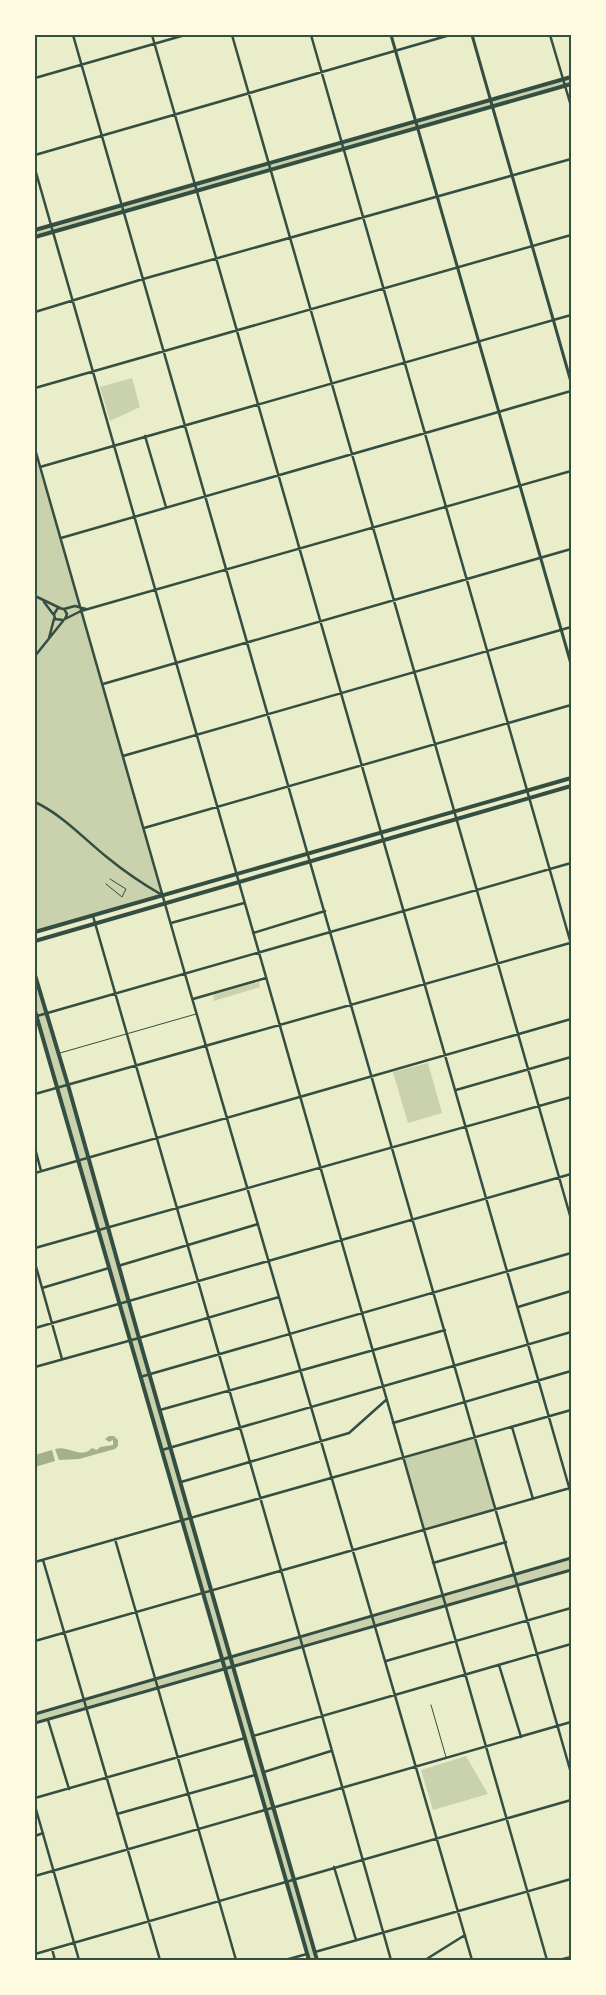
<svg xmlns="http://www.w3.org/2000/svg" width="606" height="1995" viewBox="0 0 606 1995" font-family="'Exo 2',sans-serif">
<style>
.green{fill:#cad2ad}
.water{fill:#a3b18a}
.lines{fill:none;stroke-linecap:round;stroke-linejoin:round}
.service{stroke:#344e41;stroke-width:1}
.minor{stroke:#344e41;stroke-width:2.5}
.tertiary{stroke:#344e41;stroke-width:2.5}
.secondary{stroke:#344e41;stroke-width:3}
.primary{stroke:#344e41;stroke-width:4}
.neatline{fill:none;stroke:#344e41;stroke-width:2}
</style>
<rect width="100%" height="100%" fill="#e9edc9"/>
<path class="green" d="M571,77V84L35,237V230Z
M132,378L140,407L110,421L100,387Z
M35,449L164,896L35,932Z
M35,975L230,1657L571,1558V1570L233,1667L317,1960H309L225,1669L35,1723V1714L222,1660L35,1011Z
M259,982L260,987L214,1001L213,995Z
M428,1063L442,1113L408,1123L393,1072Z
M475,1437L496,1509L423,1530L403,1459Z
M466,1756L488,1794L433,1810L421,1770Z"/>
<path class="water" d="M109,1436H114L118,1440V1446L115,1449L79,1459L59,1460L55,1449C70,1445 80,1460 92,1448L97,1450L100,1447L113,1445V1440L109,1442L105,1439Z
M52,1450L55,1461L35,1467V1455Z"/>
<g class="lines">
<path class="service" d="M106,884L122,897L126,889L110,879
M60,1053L196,1014
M431,1705L446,1757"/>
<path class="minor" d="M73,35L571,1773
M152,35L571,1494
M232,35L571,1219
M311,35L571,944
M550,35L571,106
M35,78L185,35
M35,155L450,35
M35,169L547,1960
M35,312L143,279L571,159
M35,388L571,235
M145,436L166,507
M35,449L185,974L472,1960
M40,467L571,315
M61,538L571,391
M35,596L60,608
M44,602L53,614
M64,609L75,606L86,609
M65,619L67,614L64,609L58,608L54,614L55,619L63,620L81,611L571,471
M49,638L54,619
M35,656L63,621
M103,684L571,549
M123,756L571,627
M35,802C64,816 83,838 108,858C125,872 143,884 162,895
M144,828L571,705
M93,916L281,1570L391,1960
M171,923L244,903
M253,933L325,911
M193,999L266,978
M37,1016L571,863
M456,1090L571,1057
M35,1094L570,943
M35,1148L41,1171
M35,1173L571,1019
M35,1248L571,1097
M35,1263L62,1359
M118,1266L258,1224
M42,1288L109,1268
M518,1307L571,1291
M35,1328L571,1174
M139,1338L279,1297
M140,1377L571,1253
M160,1410L445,1330
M393,1423L571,1371
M512,1427L533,1499
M162,1450L571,1332
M181,1482L349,1433L386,1400
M115,1539L236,1960
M43,1560L160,1960
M35,1562L571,1410
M433,1563L506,1542
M35,1641L570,1488
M386,1661L571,1608
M499,1665L521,1737
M48,1720L69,1789
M253,1736L571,1644
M264,1772L331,1751
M35,1798L245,1738
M35,1806L79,1960
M117,1814L255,1775
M35,1836L43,1833
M334,1867L356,1940
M35,1876L571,1722
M52,1949L55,1960
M315,1952L571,1879
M35,1954L571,1800
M285,1960L307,1954
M425,1960L465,1935
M559,1960L571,1957"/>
<path class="tertiary" d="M35,1367L139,1338"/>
<path class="secondary" d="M391,35L571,664
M472,35L571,382
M35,1714L571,1558
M35,1723L571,1570"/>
<path class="primary" d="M35,230L571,77
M35,237L571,84
M35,932L571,778
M35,941L571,786
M35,975L68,1085L139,1338L317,1960
M35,1011L309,1960"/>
</g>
<rect width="606" height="1995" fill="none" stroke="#fefae0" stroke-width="72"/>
<rect x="36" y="36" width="534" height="1923" class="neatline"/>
</svg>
